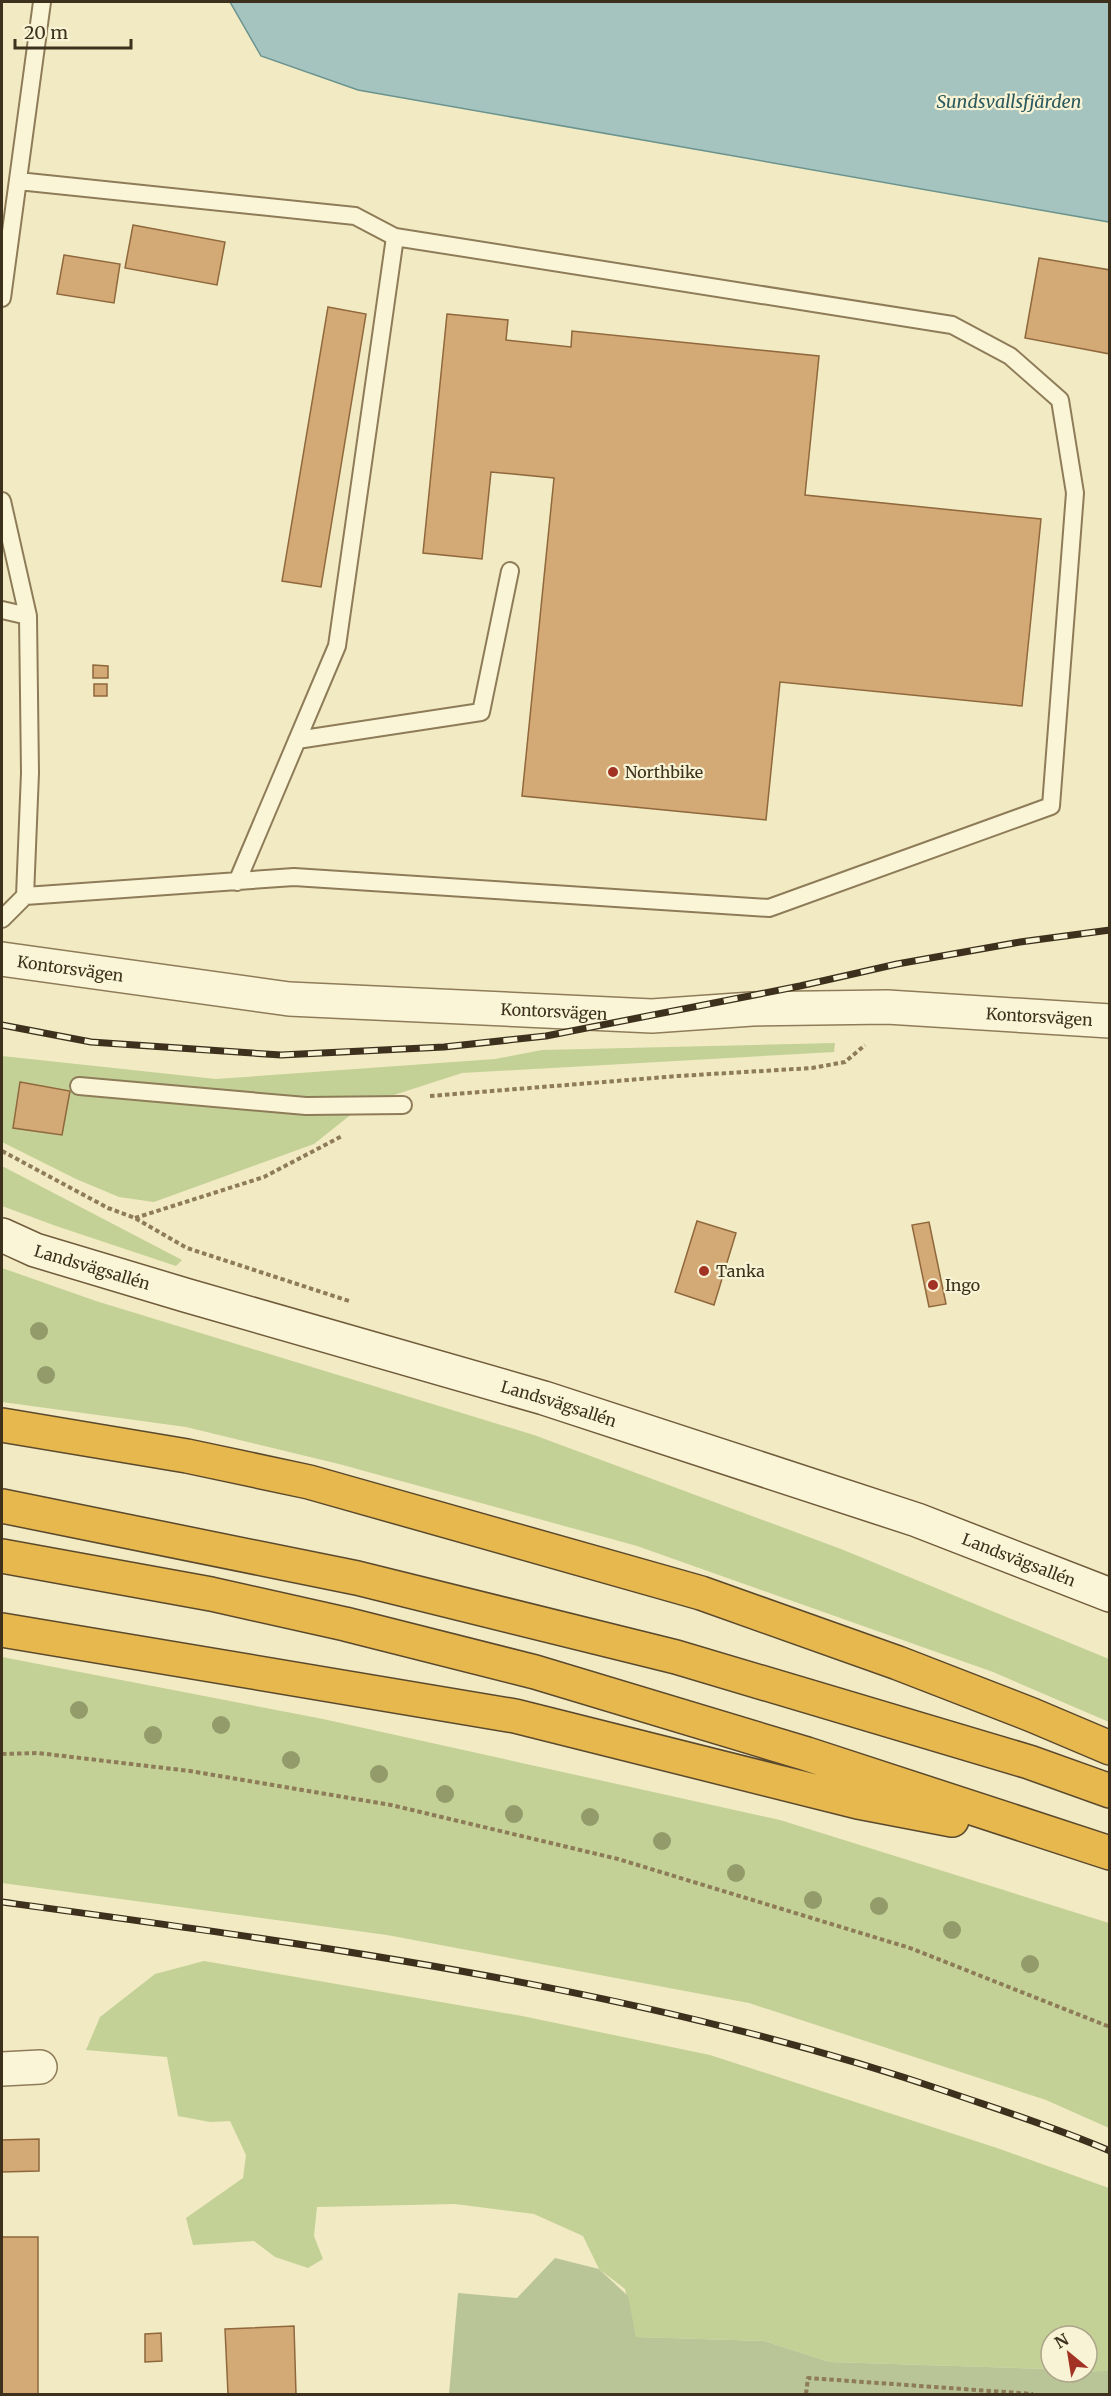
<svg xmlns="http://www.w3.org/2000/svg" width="1111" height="2396" viewBox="0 0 1111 2396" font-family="Merriweather,serif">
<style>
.green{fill:#c3d196}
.cemetery{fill:#b9c596}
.water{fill:#a6c4bf;stroke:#6b948f;stroke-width:1.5}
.building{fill:#d3a976;stroke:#8f683c;stroke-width:1.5}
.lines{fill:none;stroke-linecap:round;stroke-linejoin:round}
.service-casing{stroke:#8e7c58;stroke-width:20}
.minor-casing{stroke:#8e7c58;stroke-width:36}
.secondary-casing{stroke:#705c3b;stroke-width:36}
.motorway-casing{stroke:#5b492d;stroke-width:36}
.path{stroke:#8e7c58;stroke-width:4;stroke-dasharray:4.5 3;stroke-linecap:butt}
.service{stroke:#fbf5d8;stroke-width:16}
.minor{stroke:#fbf5d8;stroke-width:33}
.secondary{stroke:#fbf5d8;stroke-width:33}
.motorway{stroke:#e7b84e;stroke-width:33}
.rail-casing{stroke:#3d311d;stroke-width:7}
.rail{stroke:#f8f3d4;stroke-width:4.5;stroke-dasharray:14;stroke-linecap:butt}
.tree{fill:#939b6a}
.poi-dot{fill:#a23223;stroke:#f8f3d4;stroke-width:2}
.labels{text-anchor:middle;stroke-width:4.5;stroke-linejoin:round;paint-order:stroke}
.poi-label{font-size:16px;fill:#3d311d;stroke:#f8f3d4;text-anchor:start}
.street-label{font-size:16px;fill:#3d311d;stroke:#f8f3d4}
.water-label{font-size:18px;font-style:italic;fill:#2b5a5e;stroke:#f8f3d4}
</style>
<rect width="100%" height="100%" fill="#f2eac3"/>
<path class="green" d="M835,1043L834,1052L462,1073L363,1105L314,1144L154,1202L119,1197L76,1179L2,1142V1056L216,1079L495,1059L542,1050Z
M2,1166L182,1260L176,1266L56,1226L2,1206Z
M2,1268L96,1301L534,1435L841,1549L1109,1659V1722L993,1672L637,1546L339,1464L186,1427L2,1402Z
M2,1657L323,1719L780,1820L1109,1923V2128L1046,2100L749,2003L387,1935L2,1883Z
M204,1961L522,2016L710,2055L997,2148L1109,2188V2369L1105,2371H1087V2336H1051V2369L830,2362L764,2341L636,2337L625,2289L599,2269L583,2236L534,2214L455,2204L317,2207L314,2236L323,2259L308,2268L275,2257L254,2241L193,2245L186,2218L243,2178L246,2155L230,2121L210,2122L178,2116L167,2057L86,2050L100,2017L155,1974Z"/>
<path class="cemetery" d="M555,2258L599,2269L628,2296L636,2337L764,2341L830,2362L1051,2369V2372L1105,2371L1109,2369V2394H449L458,2293L517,2298Z"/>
<path class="water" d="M230,2H1109V222L358,90L261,56Z"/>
<path class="building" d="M133,225L225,242L217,285L125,268Z
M64,255L120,264L114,303L57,294Z
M1039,258L1110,270V354L1025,338Z
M328,307L366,314L321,587L282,581Z
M447,314L508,320L506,340L571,347L572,331L819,356L805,495L1041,519L1022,706L780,682L766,820L522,796L554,478L491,472L482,559L423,553Z
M93,665L108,666V678H93Z
M94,684H107V696H94Z
M20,1082L70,1091L62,1135L13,1128Z
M697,1221L736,1233L714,1305L675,1292Z
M929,1222L946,1304L929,1307L912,1225Z
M39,2139V2171L2,2172V2140Z
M2,2237H38V2394H2Z
M294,2326L296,2394H228L225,2329Z
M161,2333L162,2361L145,2362V2334Z"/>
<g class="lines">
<g class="service-casing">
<path id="service" d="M2,298L42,2
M2,501L28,616L30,773L25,896
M2,610L28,616
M297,740L481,712L510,571
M237,882L337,646L395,237
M2,919L25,896L294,877L769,908L1051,806L1075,493L1060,400L1010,356L952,325L395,237L355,216L18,181
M79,1086L306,1106L403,1105"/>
</g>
<g class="minor-casing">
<g id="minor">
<path id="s1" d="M2,959L289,999L652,1016L752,1009L887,1007L1110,1021"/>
<path d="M2,2069L40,2067"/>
</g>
</g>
<g class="secondary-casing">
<g id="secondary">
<path id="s2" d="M2,1235L35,1250L185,1295L544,1398L917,1520L1110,1595"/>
</g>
</g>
<g class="motorway-casing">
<path id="motorway" d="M2,1425L187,1456L309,1482L701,1593L898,1663L1032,1715L1110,1748
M2,1506L357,1578L676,1657L1029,1762L1110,1791
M2,1556L211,1594L345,1624L535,1672L807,1754L1110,1853
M2,1630L515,1716L858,1802L952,1820"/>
</g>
<path class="path" d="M430,1096L678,1076L812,1068L845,1062L865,1045
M2,1151L108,1208L135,1218L187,1248L349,1301
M135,1218L264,1177L342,1136
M2,1754L38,1753L190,1771L391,1805L618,1859L910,1948L1110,2027
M806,2394L808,2378L1033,2394"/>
<use href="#service" class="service"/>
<use href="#minor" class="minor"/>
<use href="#secondary" class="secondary"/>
<use href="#motorway" class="motorway"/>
<g class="rail-casing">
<path id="rail" d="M2,1025L91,1042L281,1055L444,1047L546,1036L800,986L897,964L1020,942L1110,930
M2,1902C317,1945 646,1989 948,2092C1003,2111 1057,2128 1110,2151"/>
</g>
<use href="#rail" class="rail"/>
</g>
<g class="tree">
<circle cx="39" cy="1331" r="9"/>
<circle cx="46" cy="1375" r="9"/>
<circle cx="79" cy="1710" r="9"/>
<circle cx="221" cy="1725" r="9"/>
<circle cx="153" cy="1735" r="9"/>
<circle cx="291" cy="1760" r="9"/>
<circle cx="379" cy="1774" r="9"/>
<circle cx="445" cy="1794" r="9"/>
<circle cx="514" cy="1814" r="9"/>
<circle cx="590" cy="1817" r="9"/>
<circle cx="662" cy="1841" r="9"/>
<circle cx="736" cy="1873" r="9"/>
<circle cx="813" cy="1900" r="9"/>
<circle cx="879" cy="1906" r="9"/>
<circle cx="952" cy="1930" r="9"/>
<circle cx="1030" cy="1964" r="9"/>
</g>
<g class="poi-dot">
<circle cx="613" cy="772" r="6"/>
<circle cx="704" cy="1271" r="6"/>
<circle cx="933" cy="1285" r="6"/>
</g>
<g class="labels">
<g class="poi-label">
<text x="625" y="778">Northbike</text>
<text x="716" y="1277">Tanka</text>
<text x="945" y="1291">Ingo</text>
</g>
<g class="street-label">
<text dy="6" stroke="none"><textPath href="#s1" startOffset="69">Kontorsvägen</textPath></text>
<text dy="6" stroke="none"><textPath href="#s1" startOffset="555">Kontorsvägen</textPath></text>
<text dy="6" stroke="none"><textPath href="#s1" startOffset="1041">Kontorsvägen</textPath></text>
<text dy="6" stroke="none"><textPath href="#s2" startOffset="96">Landsvägsallén</textPath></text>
<text dy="6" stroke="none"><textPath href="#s2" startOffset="582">Landsvägsallén</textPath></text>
<text dy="6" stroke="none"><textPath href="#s2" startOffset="1068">Landsvägsallén</textPath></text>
</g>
<g class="water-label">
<text x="1009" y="108">Sundsvallsfjärden</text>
</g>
</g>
<rect width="1111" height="2396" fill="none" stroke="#3d311d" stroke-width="6"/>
<g transform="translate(1069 2354) rotate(330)"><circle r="28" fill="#f8f3d4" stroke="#ada58b" stroke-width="1.5"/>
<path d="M0-4.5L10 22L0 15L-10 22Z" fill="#a23223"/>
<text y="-9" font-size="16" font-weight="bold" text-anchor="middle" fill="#3d311d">N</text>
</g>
<path d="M15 39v9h116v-9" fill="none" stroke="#3d311d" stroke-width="3"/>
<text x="24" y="39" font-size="18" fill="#3d311d" stroke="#f8f3d4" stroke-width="4.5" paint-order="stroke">20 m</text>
</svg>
